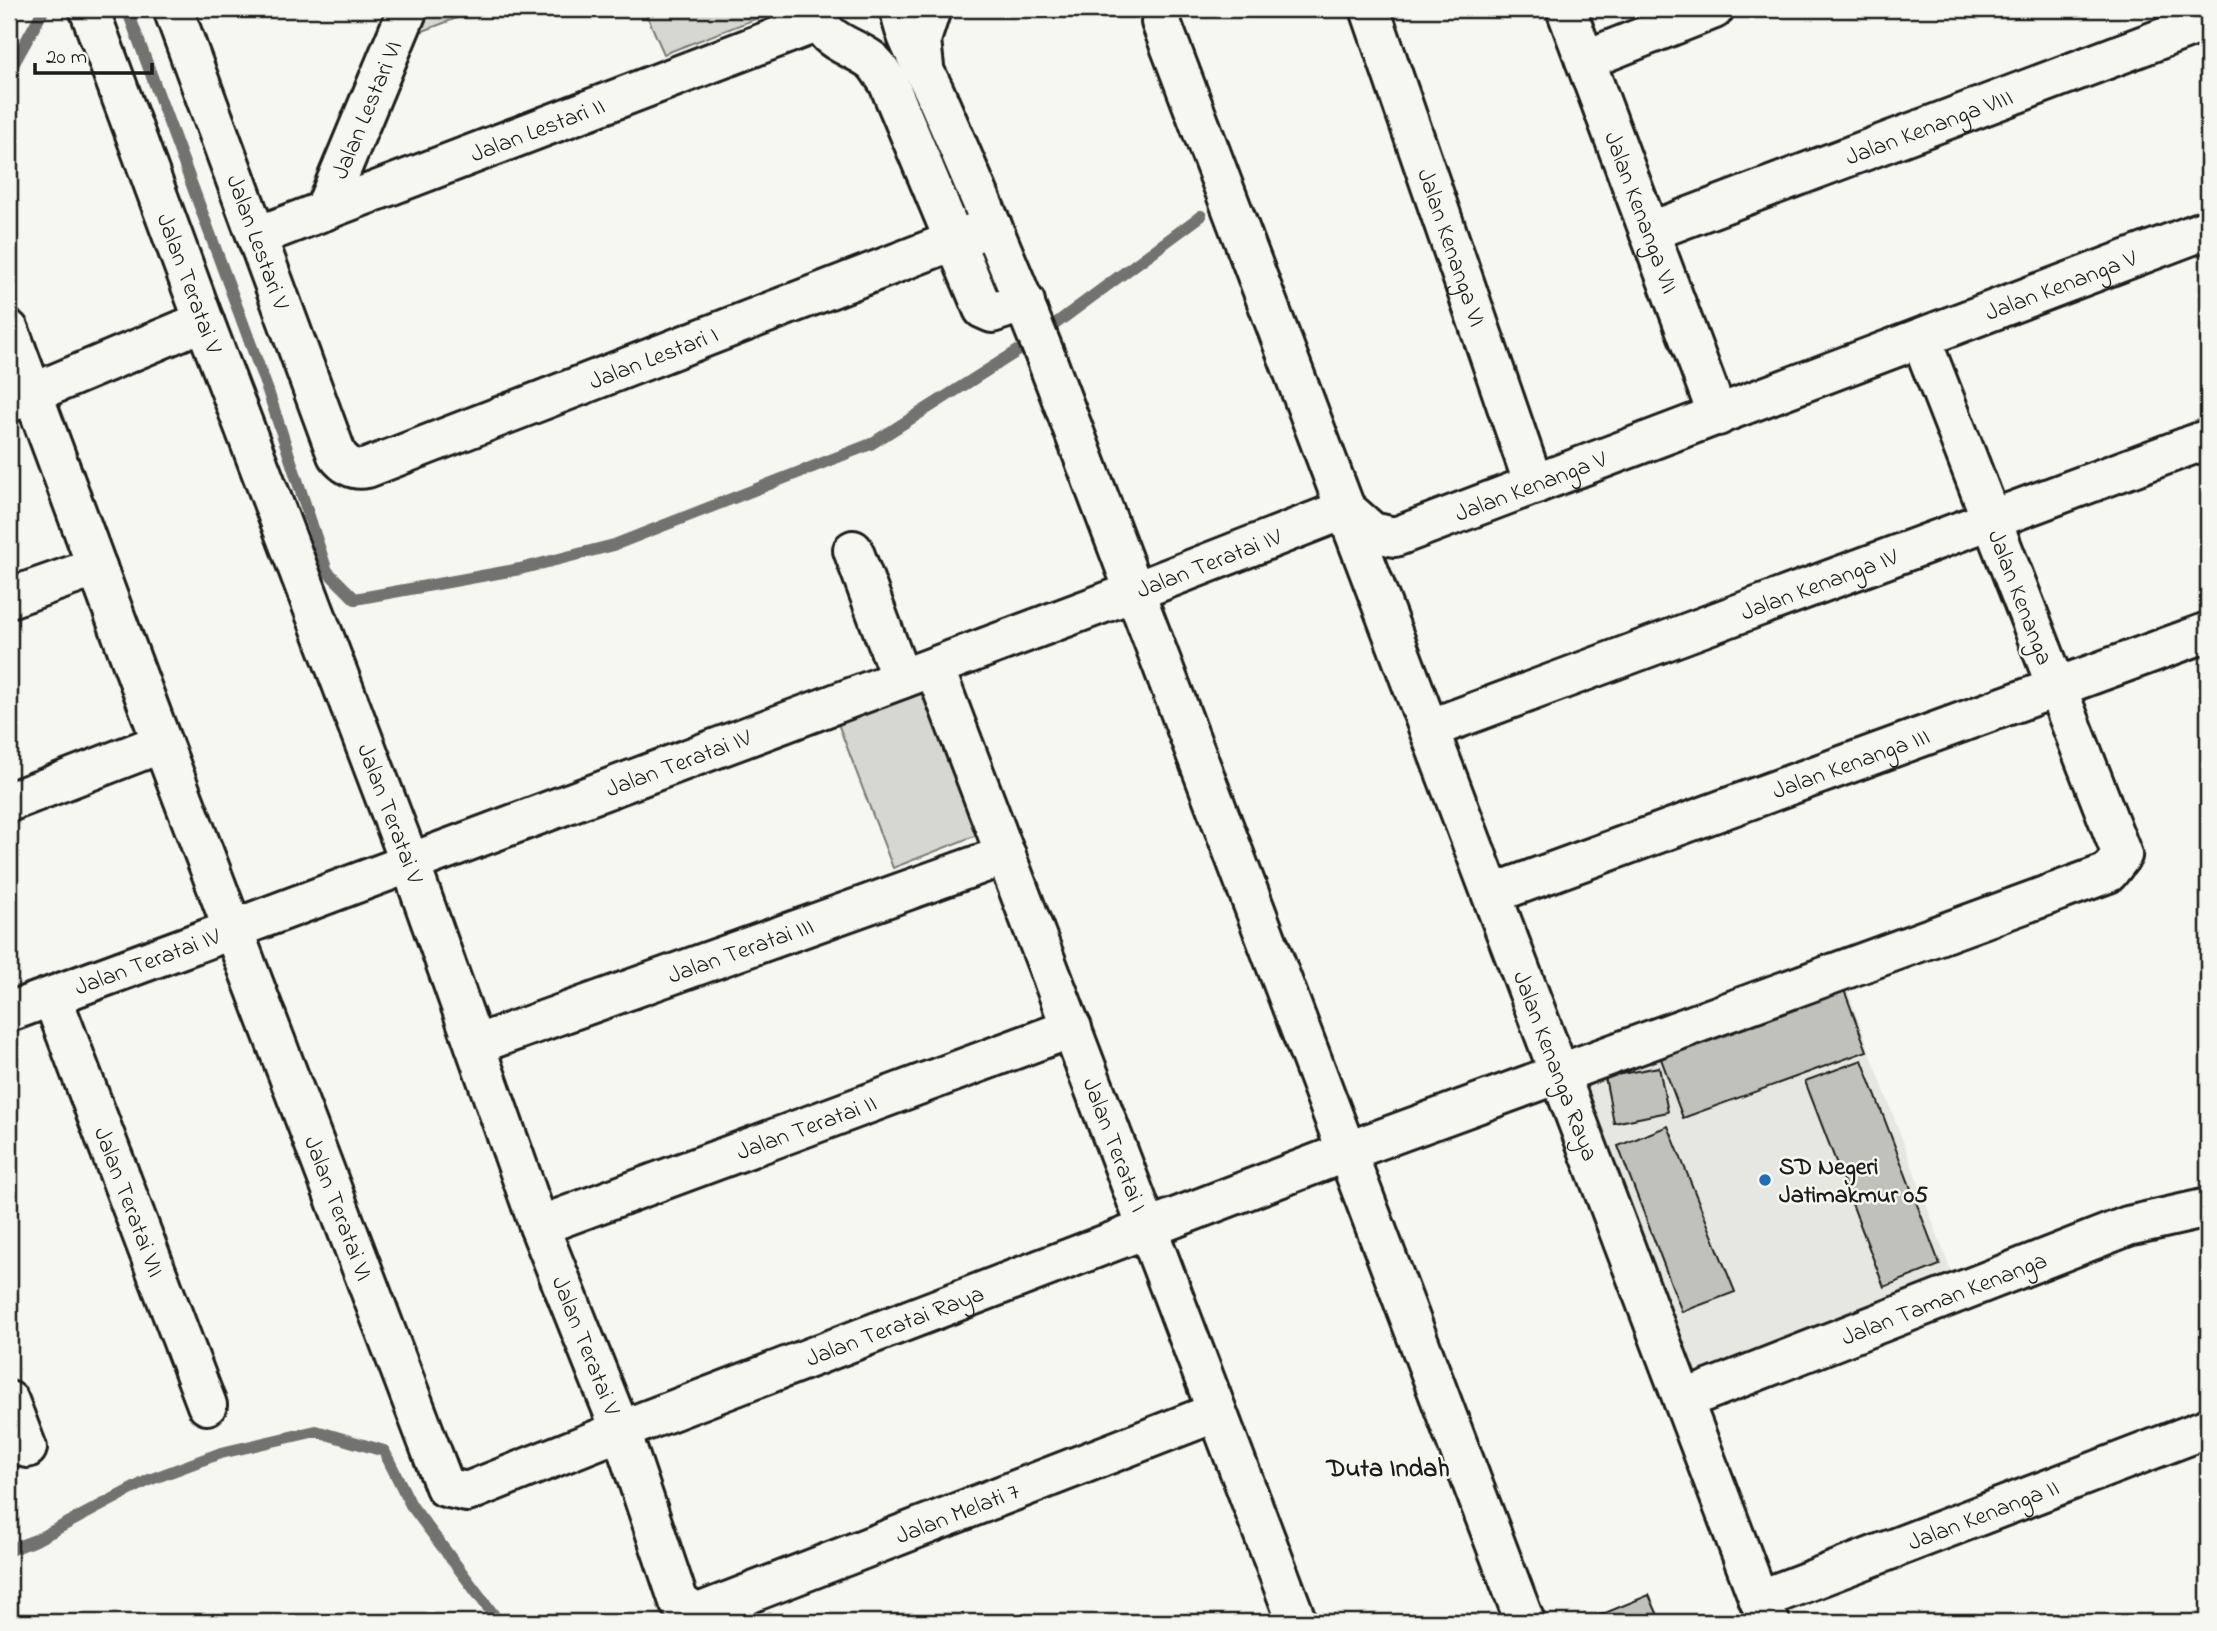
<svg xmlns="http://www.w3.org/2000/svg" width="2217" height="1631" viewBox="0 0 2217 1631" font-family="'Indie Flower',sans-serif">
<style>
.built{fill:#e6e6e2}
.green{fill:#d6d6d2;stroke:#797977;stroke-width:2}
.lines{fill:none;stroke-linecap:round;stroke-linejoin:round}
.stream{stroke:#727271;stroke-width:12}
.building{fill:#c0c0bd;stroke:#1c1c1c;stroke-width:2}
.minor-casing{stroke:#1c1c1c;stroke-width:44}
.minor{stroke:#f6f6f2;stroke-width:38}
.poi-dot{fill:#1f6fb2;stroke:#f6f6f2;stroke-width:2.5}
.labels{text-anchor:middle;stroke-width:5;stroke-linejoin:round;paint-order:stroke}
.street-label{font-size:24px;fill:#1c1c1c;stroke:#f6f6f2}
.poi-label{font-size:24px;font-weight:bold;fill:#1c1c1c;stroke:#f6f6f2;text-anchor:start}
.neighbourhood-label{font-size:26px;font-weight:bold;fill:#1c1c1c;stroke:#f6f6f2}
</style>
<rect width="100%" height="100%" fill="#f6f6f2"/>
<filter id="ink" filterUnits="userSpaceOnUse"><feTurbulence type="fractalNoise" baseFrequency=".0143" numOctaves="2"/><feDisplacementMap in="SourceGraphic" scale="14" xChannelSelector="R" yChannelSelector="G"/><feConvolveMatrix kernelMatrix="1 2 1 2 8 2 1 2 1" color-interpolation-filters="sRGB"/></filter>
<g filter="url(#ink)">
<path class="built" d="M1845,984L1953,1277L1685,1377L1576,1084Z"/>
<path class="green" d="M428,9H480L418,33Z
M644,9H781L664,54Z
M924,679L982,833L893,868L834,713Z"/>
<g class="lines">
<path class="stream" d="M127,9L268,391L327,571L355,599L520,569L614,545L871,444L1024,347L1201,216
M9,72L44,9
M9,1550L36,1540L149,1480L221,1453L316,1431L384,1451L411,1505L499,1622"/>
</g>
<path class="building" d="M1843,987L1867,1051L1683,1118L1660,1056Z
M1862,1060L1940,1265L1884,1287L1805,1081Z
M1659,1067L1668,1112L1614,1123L1605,1077Z
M1668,1126L1735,1292L1682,1312L1618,1146Z
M1649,1595L1661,1622H1583Z"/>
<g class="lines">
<g class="minor-casing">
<g id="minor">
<path id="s1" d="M89,9L204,321L410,863L539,1226L621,1431L679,1602L696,1614L714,1622"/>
<path id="s2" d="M173,9L337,455C345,465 353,471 367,468L992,226"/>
<path d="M815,9C823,43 847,43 871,60C878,65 883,75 888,82L983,309L992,313L1025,302"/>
<path d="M901,9C900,32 925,70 935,93C972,178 1008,263 1043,350L1525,1622"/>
<path id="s3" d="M1370,9L1534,485"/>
<path id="s4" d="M1566,9L1718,416"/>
<path id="s5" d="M1161,22L1683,1400L1759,1600L1770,1622"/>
<path d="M1585,60L1714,9"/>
<path d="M924,67L921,40L931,9"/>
<path id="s6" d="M324,211L408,9"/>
<path id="s7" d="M1649,232L2208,21"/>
<path id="s8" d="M258,236L818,22"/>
<path id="s9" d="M9,330L162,743L445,1487L467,1492L632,1426L1370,1143L2108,873L2122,855L1921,339"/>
<path d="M9,403L204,321"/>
<path id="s10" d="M1346,509L1372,532L1395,537L2208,229"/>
<path d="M853,550L901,679"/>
<path d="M9,598L97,567"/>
<path id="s11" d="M934,667L1297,1622"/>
<path id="s12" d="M1429,729L2208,439"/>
<path d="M9,802L162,743"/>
<path id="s13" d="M1492,894L2208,632"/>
<path id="s14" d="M52,997L207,1405"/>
<path id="s15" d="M9,1012L234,929L1136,591L1346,509"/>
<path id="s16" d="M475,1045L1006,855"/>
<path id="s17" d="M539,1226L1072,1028"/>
<path id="s18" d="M1683,1400L2128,1226L2208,1208"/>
<path d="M9,1401L27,1448"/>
<path id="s19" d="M1759,1600L2208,1428"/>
<path id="s20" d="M696,1614L1217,1412"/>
</g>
</g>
<use href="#minor" class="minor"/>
</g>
</g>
<circle class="poi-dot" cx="1765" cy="1180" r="7"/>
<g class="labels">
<g class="street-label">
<text dy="8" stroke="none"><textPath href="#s6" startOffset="110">Jalan Lestari VI</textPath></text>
<text dy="8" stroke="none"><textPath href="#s7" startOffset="299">Jalan Kenanga VIII</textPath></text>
<text dy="8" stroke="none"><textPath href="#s8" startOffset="299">Jalan Lestari II</textPath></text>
<text dy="8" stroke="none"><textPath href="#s4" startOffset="217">Jalan Kenanga VII</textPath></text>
<text dy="8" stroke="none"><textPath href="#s2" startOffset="248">Jalan Lestari V</textPath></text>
<text dy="8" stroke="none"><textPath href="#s3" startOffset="252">Jalan Kenanga VI</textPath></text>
<text dy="8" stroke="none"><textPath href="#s1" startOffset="292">Jalan Teratai V</textPath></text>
<text dy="8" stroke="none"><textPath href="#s10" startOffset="770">Jalan Kenanga V</textPath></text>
<text dy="8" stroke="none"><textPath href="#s2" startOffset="817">Jalan Lestari I</textPath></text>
<text dy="8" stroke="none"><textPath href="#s10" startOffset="203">Jalan Kenanga V</textPath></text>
<text dy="8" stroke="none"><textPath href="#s15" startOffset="1281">Jalan Teratai IV</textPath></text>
<text dy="8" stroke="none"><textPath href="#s12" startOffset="416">Jalan Kenanga IV</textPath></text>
<text transform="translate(2021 597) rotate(69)" y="8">Jalan Kenanga</text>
<text dy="8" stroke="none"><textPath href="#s15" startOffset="714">Jalan Teratai IV</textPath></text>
<text dy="8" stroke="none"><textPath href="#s13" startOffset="382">Jalan Kenanga III</textPath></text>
<text dy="8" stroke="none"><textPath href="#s1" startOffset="859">Jalan Teratai V</textPath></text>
<text dy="8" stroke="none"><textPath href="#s16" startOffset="282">Jalan Teratai III</textPath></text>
<text dy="8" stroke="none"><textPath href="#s15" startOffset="147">Jalan Teratai IV</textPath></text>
<text dy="8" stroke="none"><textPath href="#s5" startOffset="1116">Jalan Kenanga Raya</textPath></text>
<text dy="8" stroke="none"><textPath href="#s17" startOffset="285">Jalan Teratai II</textPath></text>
<text dy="8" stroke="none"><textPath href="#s11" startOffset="511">Jalan Teratai I</textPath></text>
<text dy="8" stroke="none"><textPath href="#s14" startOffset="219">Jalan Teratai VII</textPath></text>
<text dy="8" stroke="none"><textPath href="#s9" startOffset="938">Jalan Teratai VI</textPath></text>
<text dy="8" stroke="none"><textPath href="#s18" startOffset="280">Jalan Taman Kenanga</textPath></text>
<text dy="8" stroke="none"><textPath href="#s9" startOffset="1718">Jalan Teratai Raya</textPath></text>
<text dy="8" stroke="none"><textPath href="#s1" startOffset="1426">Jalan Teratai V</textPath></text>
<text dy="8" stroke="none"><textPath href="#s20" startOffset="280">Jalan Melati 7</textPath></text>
<text dy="8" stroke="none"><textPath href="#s19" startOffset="240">Jalan Kenanga II</textPath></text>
</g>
<g class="poi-label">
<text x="1779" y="1174">SD Negeri<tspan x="1779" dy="28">Jatimakmur 05</tspan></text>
</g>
<g class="neighbourhood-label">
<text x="1388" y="1476">Duta Indah</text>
</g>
</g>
<rect width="2217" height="1631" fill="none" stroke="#f6f6f2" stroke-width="35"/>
<rect x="18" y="18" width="2182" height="1596" fill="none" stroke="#1c1c1c" stroke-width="2.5" filter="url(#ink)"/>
<path d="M35 63v10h117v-10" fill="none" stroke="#1c1c1c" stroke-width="3.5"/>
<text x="46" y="63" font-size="21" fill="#1c1c1c" stroke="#f6f6f2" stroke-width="5" paint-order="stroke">20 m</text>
</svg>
